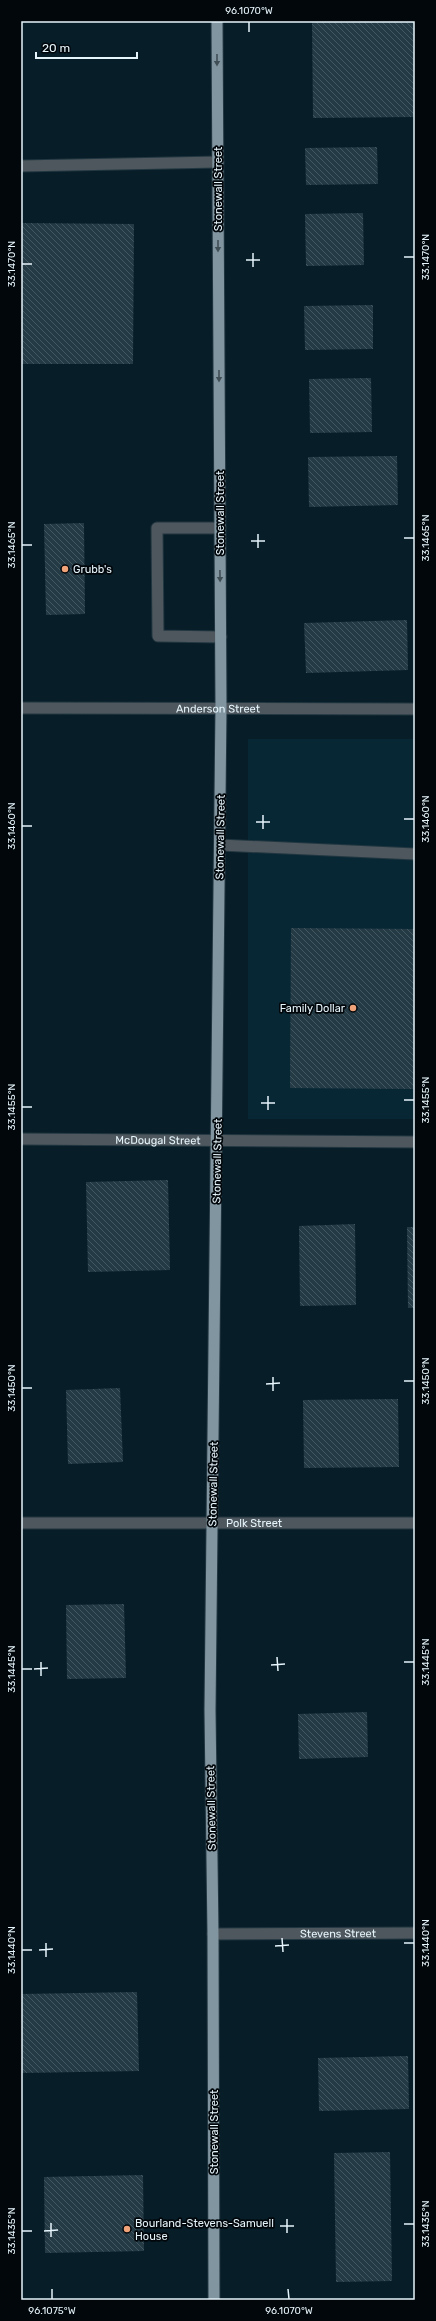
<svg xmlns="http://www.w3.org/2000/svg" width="436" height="2321" viewBox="0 0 436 2321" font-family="Rubik,sans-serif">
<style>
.built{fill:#082735}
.building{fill:url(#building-back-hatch)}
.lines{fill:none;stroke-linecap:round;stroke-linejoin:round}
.service-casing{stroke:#223741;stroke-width:13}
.minor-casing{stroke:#223741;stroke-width:13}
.primary-casing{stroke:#223741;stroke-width:13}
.service{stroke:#4d575d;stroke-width:11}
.minor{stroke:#4d575d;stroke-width:11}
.primary{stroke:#8095a0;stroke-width:11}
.oneway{fill:#404e56}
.ticks{fill:none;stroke:#e6f4fb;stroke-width:1.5}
.poi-dot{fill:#f0a278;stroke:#01070b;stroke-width:1.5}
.labels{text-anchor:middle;stroke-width:3.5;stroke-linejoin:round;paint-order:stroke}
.street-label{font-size:11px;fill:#e6f4fb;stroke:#01070b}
.poi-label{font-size:11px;fill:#e6f4fb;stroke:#01070b;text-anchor:start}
.neatline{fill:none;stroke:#e6f4fb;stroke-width:1.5}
.ticks-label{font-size:10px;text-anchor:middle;fill:#e6f4fb}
</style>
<defs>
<pattern id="building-back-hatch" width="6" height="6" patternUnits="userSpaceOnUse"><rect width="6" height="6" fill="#243b46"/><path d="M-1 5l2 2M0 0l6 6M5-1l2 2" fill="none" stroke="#445862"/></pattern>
</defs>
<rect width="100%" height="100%" fill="#071d28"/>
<path class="built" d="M248,739H415V1119H248Z"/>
<path class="building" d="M312,21H415V117L313,118Z
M377,147L378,184L306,185L305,148Z
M363,213L364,265L306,266L305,214Z
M21,223L134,224L133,364H21Z
M373,305V349L305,350L304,306Z
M371,378L372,432L310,433L309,379Z
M397,456L398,505L309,507L308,457Z
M84,523L85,614L46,615L44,524Z
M407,620L408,670L306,673L304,623Z
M291,928L415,929V1089L290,1088Z
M168,1180L170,1270L88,1272L86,1182Z
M355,1224L356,1305L300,1306L299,1226Z
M407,1227H415V1308H408Z
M120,1388L123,1462L68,1464L66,1390Z
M398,1399L399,1467L304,1468L303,1400Z
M124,1604L126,1678L67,1679L66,1605Z
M367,1712L368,1757L299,1759L298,1714Z
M137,1992L139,2071L21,2073V1994Z
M408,2056L409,2109L319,2111L318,2058Z
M390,2152L392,2281L336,2282L334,2153Z
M143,2175L144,2251L45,2253L44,2177Z"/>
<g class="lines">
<g class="service-casing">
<path id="service" d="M21,166L218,162
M220,528H157L158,636L221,637
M220,845L415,854"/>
</g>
<g class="minor-casing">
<g id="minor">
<path id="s1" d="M21,708L415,709"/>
<path id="s2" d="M21,1139L415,1142"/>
<path id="s3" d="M21,1523H415"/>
<path id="s4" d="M213,1934L415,1933"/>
</g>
</g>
<g class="primary-casing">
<path id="primary" d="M214,2300L213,1934L210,1710L221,707L217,21"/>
</g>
<use href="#service" class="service"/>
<use href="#minor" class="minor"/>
<use href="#primary" class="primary"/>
</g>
<defs><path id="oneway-solid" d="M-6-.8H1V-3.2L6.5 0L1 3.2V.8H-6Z"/></defs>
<g class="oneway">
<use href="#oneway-solid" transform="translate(217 60) rotate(90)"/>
<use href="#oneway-solid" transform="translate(218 246) rotate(90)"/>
<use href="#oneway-solid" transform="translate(219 376) rotate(90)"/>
<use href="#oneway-solid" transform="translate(220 576) rotate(89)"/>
</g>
<path class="ticks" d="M249,22V32M253,253V267M404,257H414M246,260H260M22,264H32M258,534V548M404,538H414M251,541H265M22,545H32M263,815V829M404,819H414M256,822H270M22,826H32M268,1096V1110M404,1100H414M261,1103H275M22,1107H32M273,1377V1391M404,1381H414M266,1384L280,1383M22,1388H32M277,1657L278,1671M41,1662V1676M404,1662H414M271,1665L285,1664M22,1669H32M34,1669L48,1668M282,1938L283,1952M46,1943V1957M404,1943H414M275,1946L289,1945M22,1950H32M39,1950L53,1949M287,2219V2233M51,2223V2237M404,2224H414M280,2226H294M22,2231H32M44,2231L58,2230M52,2289V2299M288,2289L289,2299"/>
<g class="poi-dot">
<circle cx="65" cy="569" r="4"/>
<circle cx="353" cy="1008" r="4"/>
<circle cx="127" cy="2229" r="4"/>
</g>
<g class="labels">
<g class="street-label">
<text transform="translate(218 189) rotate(-90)" y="4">Stonewall Street</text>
<text transform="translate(220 513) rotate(-90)" y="4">Stonewall Street</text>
<text dy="4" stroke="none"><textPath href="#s1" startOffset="197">Anderson Street</textPath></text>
<text transform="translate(220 837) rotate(-89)" y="4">Stonewall Street</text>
<text dy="4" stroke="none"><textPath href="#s2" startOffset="137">McDougal Street</textPath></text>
<text transform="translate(217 1161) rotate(-89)" y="4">Stonewall Street</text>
<text transform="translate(213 1484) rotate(-89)" y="4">Stonewall Street</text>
<text dy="4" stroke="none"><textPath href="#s3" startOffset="233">Polk Street</textPath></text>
<text transform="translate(211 1808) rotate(-91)" y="4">Stonewall Street</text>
<text dy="4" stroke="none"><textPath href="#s4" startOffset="125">Stevens Street</textPath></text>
<text transform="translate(214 2132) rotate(-90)" y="4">Stonewall Street</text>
</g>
<g class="poi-label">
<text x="73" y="573">Grubb's</text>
<text x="345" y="1012" text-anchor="end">Family Dollar</text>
<text x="135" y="2227">Bourland-Stevens-Samuell<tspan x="135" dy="13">House</tspan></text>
</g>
</g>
<rect width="436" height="2321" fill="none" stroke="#01070b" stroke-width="44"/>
<path d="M36 52v6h101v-6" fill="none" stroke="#e6f4fb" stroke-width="2"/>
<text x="42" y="52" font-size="12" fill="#e6f4fb" stroke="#01070b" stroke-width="3" paint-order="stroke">20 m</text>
<rect x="22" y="22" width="392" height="2277" class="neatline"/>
<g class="ticks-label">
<text x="249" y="14">96.1070°W</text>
<text transform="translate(425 257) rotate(-90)" y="4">33.1470°N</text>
<text transform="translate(11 264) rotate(-90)" y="4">33.1470°N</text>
<text transform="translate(425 538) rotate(-90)" y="4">33.1465°N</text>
<text transform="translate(11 545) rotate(-90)" y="4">33.1465°N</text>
<text transform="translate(425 819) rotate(-90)" y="4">33.1460°N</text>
<text transform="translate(11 826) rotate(-90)" y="4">33.1460°N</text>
<text transform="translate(425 1100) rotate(-90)" y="4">33.1455°N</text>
<text transform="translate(11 1107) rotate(-90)" y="4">33.1455°N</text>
<text transform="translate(425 1381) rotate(-90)" y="4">33.1450°N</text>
<text transform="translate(11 1388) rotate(-90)" y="4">33.1450°N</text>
<text transform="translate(425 1662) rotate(-90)" y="4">33.1445°N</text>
<text transform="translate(11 1669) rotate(-90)" y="4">33.1445°N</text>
<text transform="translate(425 1943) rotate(-90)" y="4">33.1440°N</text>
<text transform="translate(11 1950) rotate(-90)" y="4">33.1440°N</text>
<text transform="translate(425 2224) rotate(-90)" y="4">33.1435°N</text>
<text transform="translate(11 2231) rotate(-90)" y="4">33.1435°N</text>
<text x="52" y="2314">96.1075°W</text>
<text x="289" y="2314">96.1070°W</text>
</g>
</svg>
